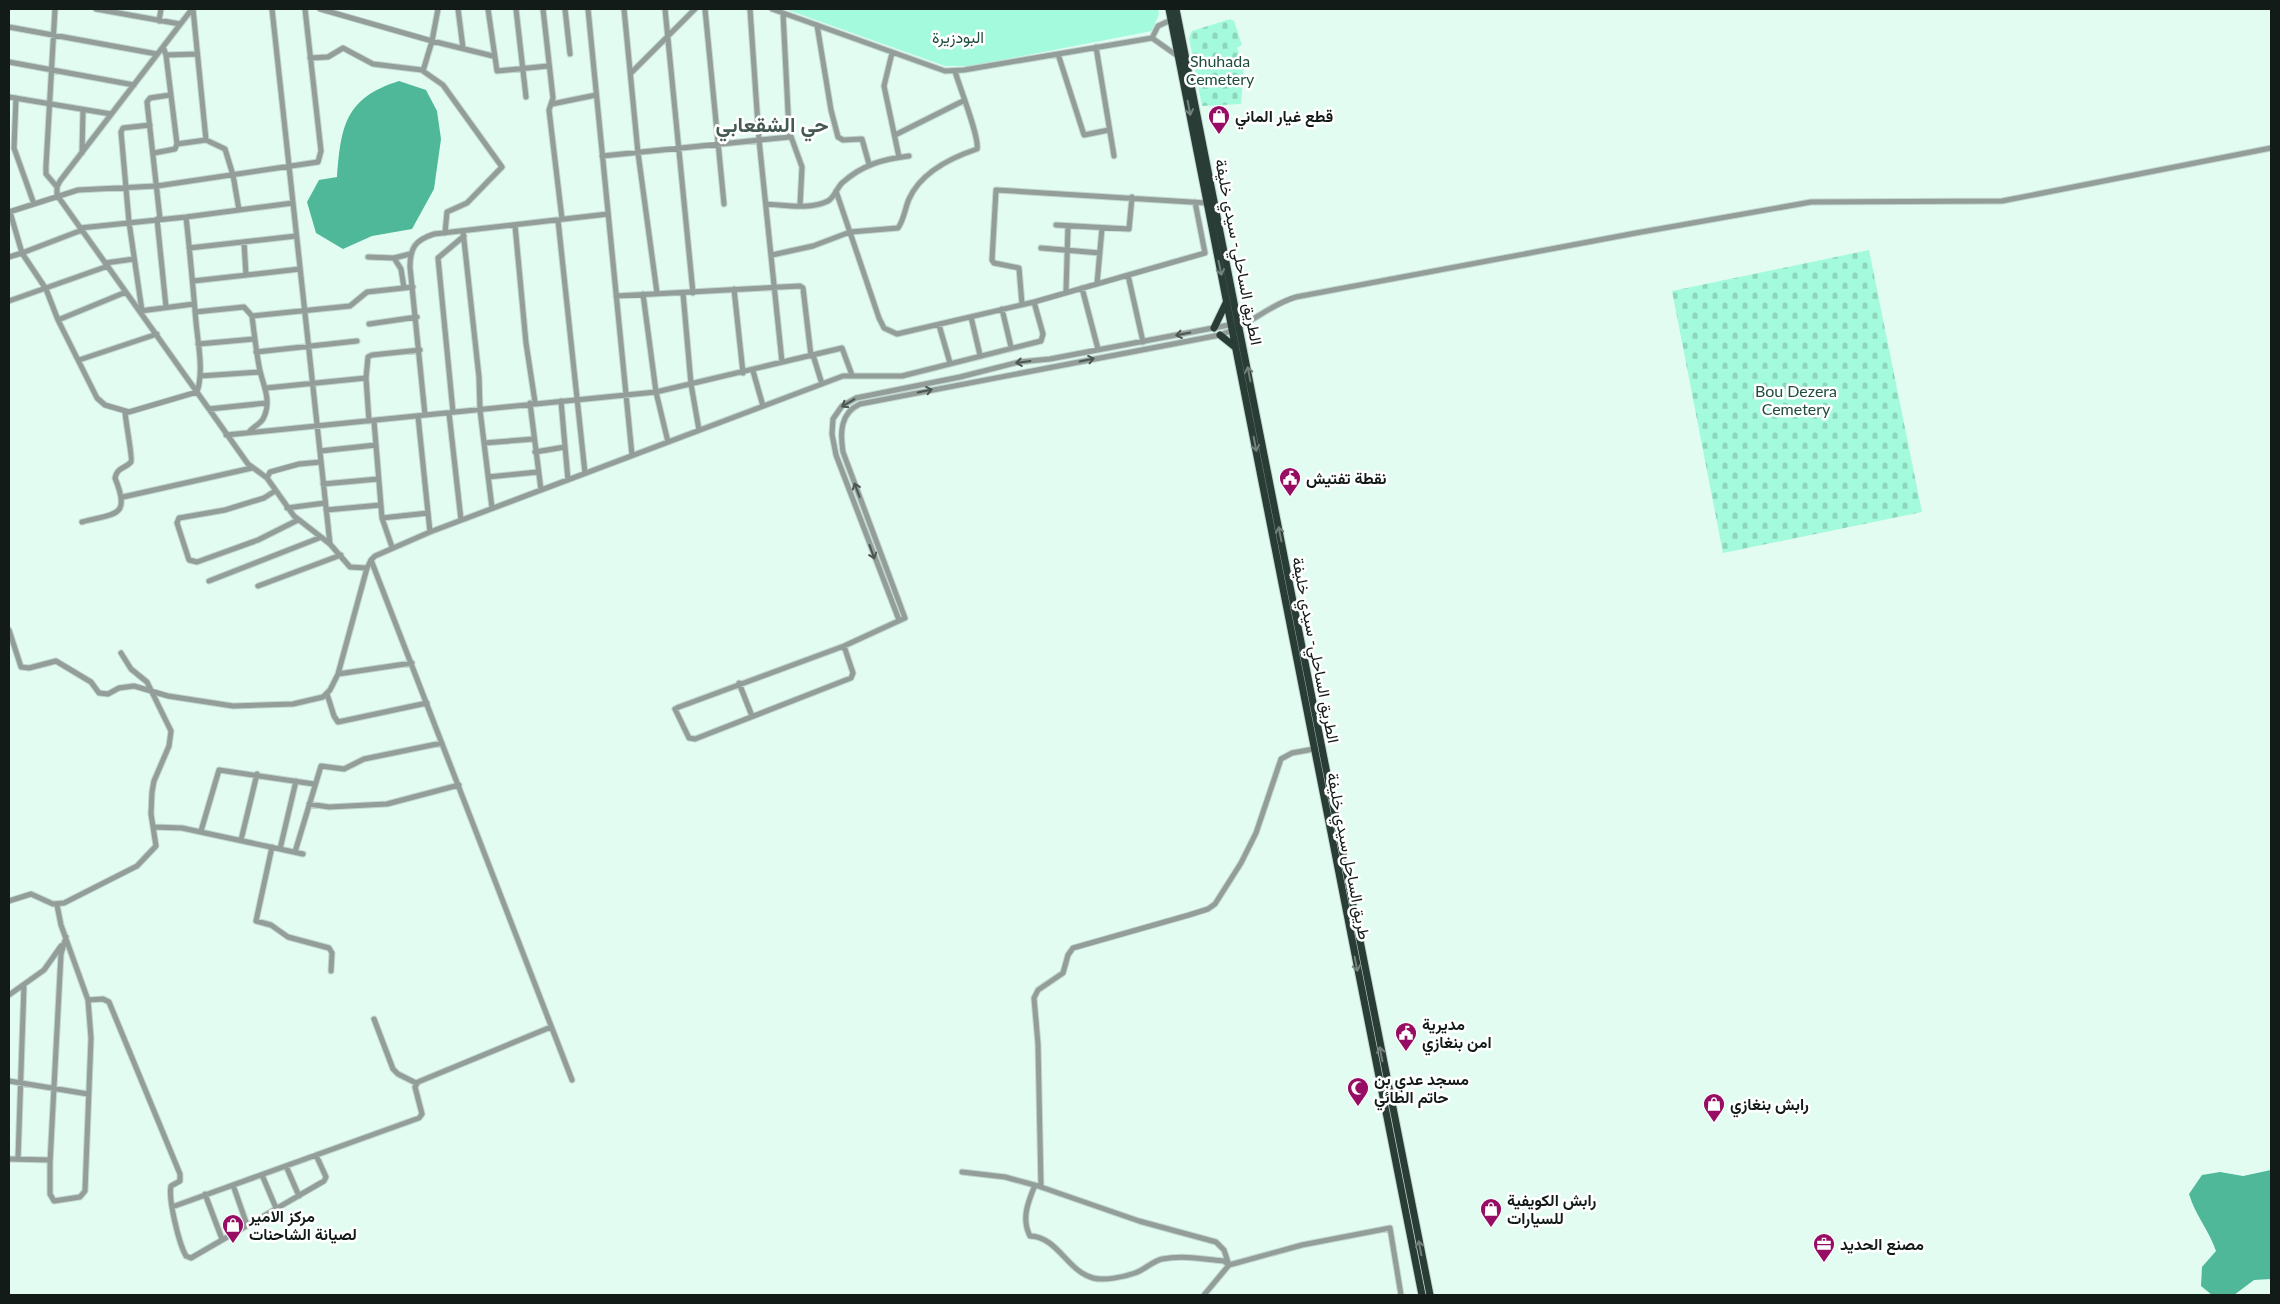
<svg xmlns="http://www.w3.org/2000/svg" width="2280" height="1304" viewBox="0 0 2280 1304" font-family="Lato,Vazirmatn,sans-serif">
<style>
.cemetery{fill:url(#cemetery-stones)}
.park{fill:#a4fadc}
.water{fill:#4eb898}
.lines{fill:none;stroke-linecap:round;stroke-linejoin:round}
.minor-casing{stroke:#c2d8cf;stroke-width:7}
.highway-casing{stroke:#c2d8cf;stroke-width:9}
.minor{stroke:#939d99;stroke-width:5}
.highway{stroke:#293d36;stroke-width:7}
.oneway{stroke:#74817c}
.oneway2{stroke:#4c5652}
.labels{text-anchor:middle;stroke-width:5;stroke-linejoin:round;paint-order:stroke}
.park-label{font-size:16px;fill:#1f4d3e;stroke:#fff}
.poi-label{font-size:16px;font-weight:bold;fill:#121b18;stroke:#fff;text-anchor:start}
.street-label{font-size:16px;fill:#121b18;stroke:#fff}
.district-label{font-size:21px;font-weight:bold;fill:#445951;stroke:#fff}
</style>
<defs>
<pattern id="cemetery-stones" width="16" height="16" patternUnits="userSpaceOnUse" patternTransform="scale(1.25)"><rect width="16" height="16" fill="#a4fadc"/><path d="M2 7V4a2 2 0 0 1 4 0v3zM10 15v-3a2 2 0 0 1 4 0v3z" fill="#8cd6bc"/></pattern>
</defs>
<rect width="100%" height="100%" fill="#e3fcf2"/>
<path class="cemetery" d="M1230,19L1234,21L1242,45L1237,48L1244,66L1241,104L1202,106L1189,38L1192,31Z
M1869,250L1922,512L1723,553L1672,291Z"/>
<path class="park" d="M785,9H1158L1159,14L1152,31L971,66H945Z"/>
<path class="water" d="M399,81L426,90L437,111L441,139L434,189L412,229L372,236L343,249L316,233L307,202L319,180L337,177C341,126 345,98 399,81Z
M2271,1170V1279L2254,1280L2234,1295H2212L2201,1286L2202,1267L2216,1251C2209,1230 2195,1215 2189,1194L2202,1175L2220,1172L2243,1176Z"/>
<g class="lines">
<g class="minor-casing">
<path id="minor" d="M55,9L46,166V174L57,187
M96,9L180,24
M192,9L60,181L57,187V195L248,464L267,478L294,516L330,544L350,567L367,568
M193,9L206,140
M272,9L330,544
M320,9L432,41L493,56
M438,9L432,41L423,71L443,85L502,167L467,203L447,212L445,233
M458,9L463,48
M488,9L497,71L548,66
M516,9L526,97
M543,9L553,98L549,110L562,219
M565,9L570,54
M588,9L632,455
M624,9L638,153L657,293
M665,9L693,293
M705,9L724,204
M750,9L759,140L782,362
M772,9L945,71L964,70L1152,38L1179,57
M783,13L789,131L802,167L800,206
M159,21L161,9
M817,25L831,110L838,137L843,140L862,139L869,164
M9,27L157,54
M1152,38L1158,26L1171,20
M1096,47L1114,156
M892,53L884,86L899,157
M1058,54L1084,135L1109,130
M166,55L197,54
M310,58L328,57L343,48L373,64L422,70
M9,62L134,85
M631,73L695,9
M9,97L111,114
M16,98L14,148L34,204
M552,104L596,95
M895,135L963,101
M177,144L206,140L225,149L233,175L239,210
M82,153L83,110
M154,153L175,149L177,144L166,55L163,47
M602,156L790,137
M836,191L879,318L884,328L897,334L1034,302L1205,253L1195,202
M766,204C785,205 810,210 828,201C834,198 837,188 842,183C862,165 883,159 909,156
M9,212L78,190L157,186L318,162L321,151L305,9
M157,219L166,307
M160,219L147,102L150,98L170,95
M558,220L585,473
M515,225L526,343L535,402
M1056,225L1129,229L1132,197
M80,228L186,217L293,203
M82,230L22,253L46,289L58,320L97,398L105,405L129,412L197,392C204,371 198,344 196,322C193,287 190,252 186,217
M463,231L479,377L480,410L492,508
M244,242L246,275
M189,248L296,236
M1041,248L1100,253
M772,255L813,246L850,232L898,228C904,220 905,208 909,199C921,172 950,158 977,149C980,138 959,86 955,71
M9,257L22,253L10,212
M368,257L394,258L410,254
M394,258L401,269L404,288
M105,263L134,259
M1128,275L1143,342
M193,281L300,269
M1097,284L1102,228
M1082,288L1098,349
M734,289L743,373
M1066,292L1068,226
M683,293L691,384L699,430
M643,294L656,392L668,442
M616,296L800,286L803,288L811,356
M9,301L108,266
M1022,304L1019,268L994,263L992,260L996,190L1207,203
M1002,309L1011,347
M140,311L194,304
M142,311L129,222L121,132L123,128L150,125
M195,312L244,307L252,316
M971,317L980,355
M58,320L126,292
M369,324L417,317
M939,325L950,363
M198,344L254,339
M256,352L357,341
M813,355L822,384
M79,360L157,334
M753,371L763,406
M200,376L260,372
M266,388L366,378
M561,401L568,480
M530,403L541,490
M209,409L267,403
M453,412L438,258L464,236
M449,413L461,520
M425,415L410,267C410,248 415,240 434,234L608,214
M418,416L430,532
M369,421L366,378L368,357L372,355L420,350
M374,421L382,518L392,547
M249,432C253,427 260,424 263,419C273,400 262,384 259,366C256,349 254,333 252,316L350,306L367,292L413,287
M226,435L656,392L842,348L852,375
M484,443L534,439
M320,451L376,445
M535,452L565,447
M488,477L538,472
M267,478L270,472L299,464L321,462
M323,484L378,479
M275,491L264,498L225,510L179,518L177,523L189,560L197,562L258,540L298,520
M123,497L252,468
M287,508L325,503
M326,510L381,505
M382,518L428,513
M82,522C116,513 131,517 115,478C117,467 125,469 131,462C133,459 125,419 125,411
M371,560L572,1080
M209,581L319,538
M258,586L341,555
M899,620L836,455L832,434L833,419L842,406L856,398L960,377L1019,362L1050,359L1234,324
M9,630L21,667L29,668L56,661L91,682L99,693L108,694L119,688L134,686L168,696L233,706L293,704L323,697L330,690L338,674L367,568L371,560L375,556L430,532L843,376H902L1041,341L1043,334L1034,302
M844,646L853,673L851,678L695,739L689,738L675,709L679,707L844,646L905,618L843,452C840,433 840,413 860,404L1220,335C1250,326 1268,305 1296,297L1636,233L1811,202L2002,201L2271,148
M338,674L412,663
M739,683L752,716
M327,694L334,716L338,722L427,703
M309,804L329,807L387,804L459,785
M153,827L182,828L303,854
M201,831L219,770L314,784
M241,840L257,774
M272,847L256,921L271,925L288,937L329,948L332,953L331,971
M280,849L296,781
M295,852L321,766L344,769L364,759L442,743
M9,901L31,894L53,904L64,903L137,866L156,846L151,814L152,792L154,781L169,746L171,731L147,682L131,669L121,653
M57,905L61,925L88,1000L91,1038L85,1191L80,1197L54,1201L50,1194V1163L61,954L66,937
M9,995L44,970L61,946
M88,1000L103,999L109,1002L180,1174V1181L171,1186C168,1199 179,1244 186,1256L191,1258L324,1181L326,1177L316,1155
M374,1019L393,1069L398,1074L416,1083
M9,1081L88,1094
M9,1159L50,1160
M18,1159L24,985
M286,1166L299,1196
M962,1172L1005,1177L1038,1186L1139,1221L1216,1242L1224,1250L1229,1265L1204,1295
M262,1175L276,1208
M233,1185L247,1225
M1035,1185C1028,1202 1021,1219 1030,1236C1058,1237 1067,1271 1093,1278C1104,1281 1124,1277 1135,1273C1144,1270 1153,1261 1162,1259C1183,1255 1204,1259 1224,1261L1229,1265L1302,1245L1390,1228L1401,1295
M1041,1187L1038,1044L1034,998L1038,990L1063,973L1068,955L1073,948L1189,915L1208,909L1215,904L1241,863L1256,833L1281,759L1292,753L1314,749
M205,1194L222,1239
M172,1207L419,1118L422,1114L415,1087L418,1082L551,1027"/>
</g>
<g class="highway-casing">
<path id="highway" d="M1169,9L1422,1295
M1176,9L1430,1295
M1214,328L1226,303
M1220,335L1235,347"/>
</g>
<use href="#minor" class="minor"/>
<use href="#highway" class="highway"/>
</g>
<defs><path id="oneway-shaft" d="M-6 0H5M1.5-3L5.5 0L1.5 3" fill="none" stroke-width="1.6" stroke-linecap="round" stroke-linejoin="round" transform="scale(1.25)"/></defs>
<g class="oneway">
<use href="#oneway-shaft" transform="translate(1189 108) rotate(79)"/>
<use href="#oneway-shaft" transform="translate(1220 268) rotate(78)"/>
<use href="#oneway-shaft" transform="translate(1249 374) rotate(-101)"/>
<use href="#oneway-shaft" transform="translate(1255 444) rotate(79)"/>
<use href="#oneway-shaft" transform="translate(1280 534) rotate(-101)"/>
<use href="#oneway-shaft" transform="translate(1356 964) rotate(79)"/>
<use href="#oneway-shaft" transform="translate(1381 1054) rotate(-101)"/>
<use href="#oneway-shaft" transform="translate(1420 1248) rotate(-101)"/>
</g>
<g class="oneway2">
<use href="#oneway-shaft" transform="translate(1183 334) rotate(169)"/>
<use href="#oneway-shaft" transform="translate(1087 360) rotate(-11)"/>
<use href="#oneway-shaft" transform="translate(1023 362) rotate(172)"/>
<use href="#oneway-shaft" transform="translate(925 391) rotate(-12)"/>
<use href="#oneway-shaft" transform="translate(848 403) rotate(149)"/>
<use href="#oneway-shaft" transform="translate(857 490) rotate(-111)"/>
<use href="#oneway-shaft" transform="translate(872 552) rotate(70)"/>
</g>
<defs>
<g id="shop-pin" transform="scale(1.125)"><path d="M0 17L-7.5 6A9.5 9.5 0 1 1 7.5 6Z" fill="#970d63" stroke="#fff"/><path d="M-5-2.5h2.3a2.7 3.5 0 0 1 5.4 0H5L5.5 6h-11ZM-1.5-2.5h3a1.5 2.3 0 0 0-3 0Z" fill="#fff"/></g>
<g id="civic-pin" transform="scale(1.125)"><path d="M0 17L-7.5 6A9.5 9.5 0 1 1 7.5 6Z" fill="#970d63" stroke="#fff"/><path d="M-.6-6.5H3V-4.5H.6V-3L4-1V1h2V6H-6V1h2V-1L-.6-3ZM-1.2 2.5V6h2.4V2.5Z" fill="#fff"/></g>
<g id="mosque-pin" transform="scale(1.125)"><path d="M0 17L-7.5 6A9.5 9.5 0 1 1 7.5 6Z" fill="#970d63" stroke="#fff"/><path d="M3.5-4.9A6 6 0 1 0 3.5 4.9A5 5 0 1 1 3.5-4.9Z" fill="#fff"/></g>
<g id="office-pin" transform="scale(1.125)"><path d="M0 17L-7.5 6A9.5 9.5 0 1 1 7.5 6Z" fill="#970d63" stroke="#fff"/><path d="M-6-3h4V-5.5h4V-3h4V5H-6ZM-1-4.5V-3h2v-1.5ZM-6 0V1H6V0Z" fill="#fff"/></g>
</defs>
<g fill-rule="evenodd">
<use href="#shop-pin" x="1219" y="116"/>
<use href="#civic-pin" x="1290" y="478"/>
<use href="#civic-pin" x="1406" y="1033"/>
<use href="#mosque-pin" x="1358" y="1088"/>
<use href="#shop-pin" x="1714" y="1104"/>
<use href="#shop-pin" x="1491" y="1209"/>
<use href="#shop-pin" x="233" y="1225"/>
<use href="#office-pin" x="1824" y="1244"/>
</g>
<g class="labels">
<g class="park-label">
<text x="958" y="43">البودزيرة</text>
<text x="1220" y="67">Shuhada<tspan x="1220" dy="18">Cemetery</tspan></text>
<text x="1796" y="397">Bou Dezera<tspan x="1796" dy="18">Cemetery</tspan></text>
</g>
<g class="poi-label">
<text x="1235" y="122">قطع غيار الماني</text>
<text x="1306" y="484">نقطة تفتيش</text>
<text x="1422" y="1030">مديرية<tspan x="1422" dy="18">امن بنغازي</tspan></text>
<text x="1374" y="1085">مسجد عدي بن<tspan x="1374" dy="18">حاتم الطائي</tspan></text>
<text x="1730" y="1110">رابش بنغازي</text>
<text x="1507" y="1206">رابش الكويفية<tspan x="1507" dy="18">للسيارات</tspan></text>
<text x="249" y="1222">مركز الامير<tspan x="249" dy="18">لصيانة الشاحنات</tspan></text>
<text x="1840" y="1250">مصنع الحديد</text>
</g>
<g class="street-label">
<text transform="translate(1239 252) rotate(79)" y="6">الطريق الساحلي- سيدي خليفة</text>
<text transform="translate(1316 650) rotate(79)" y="6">الطريق الساحلي- سيدي خليفة</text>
<text transform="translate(1349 856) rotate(79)" y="6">طريق الساحل سيدي خليفة</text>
</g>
<g class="district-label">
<text x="772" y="132">حي الشقعابي</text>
</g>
</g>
<rect width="2280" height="1304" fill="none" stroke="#121b18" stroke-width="20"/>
</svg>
